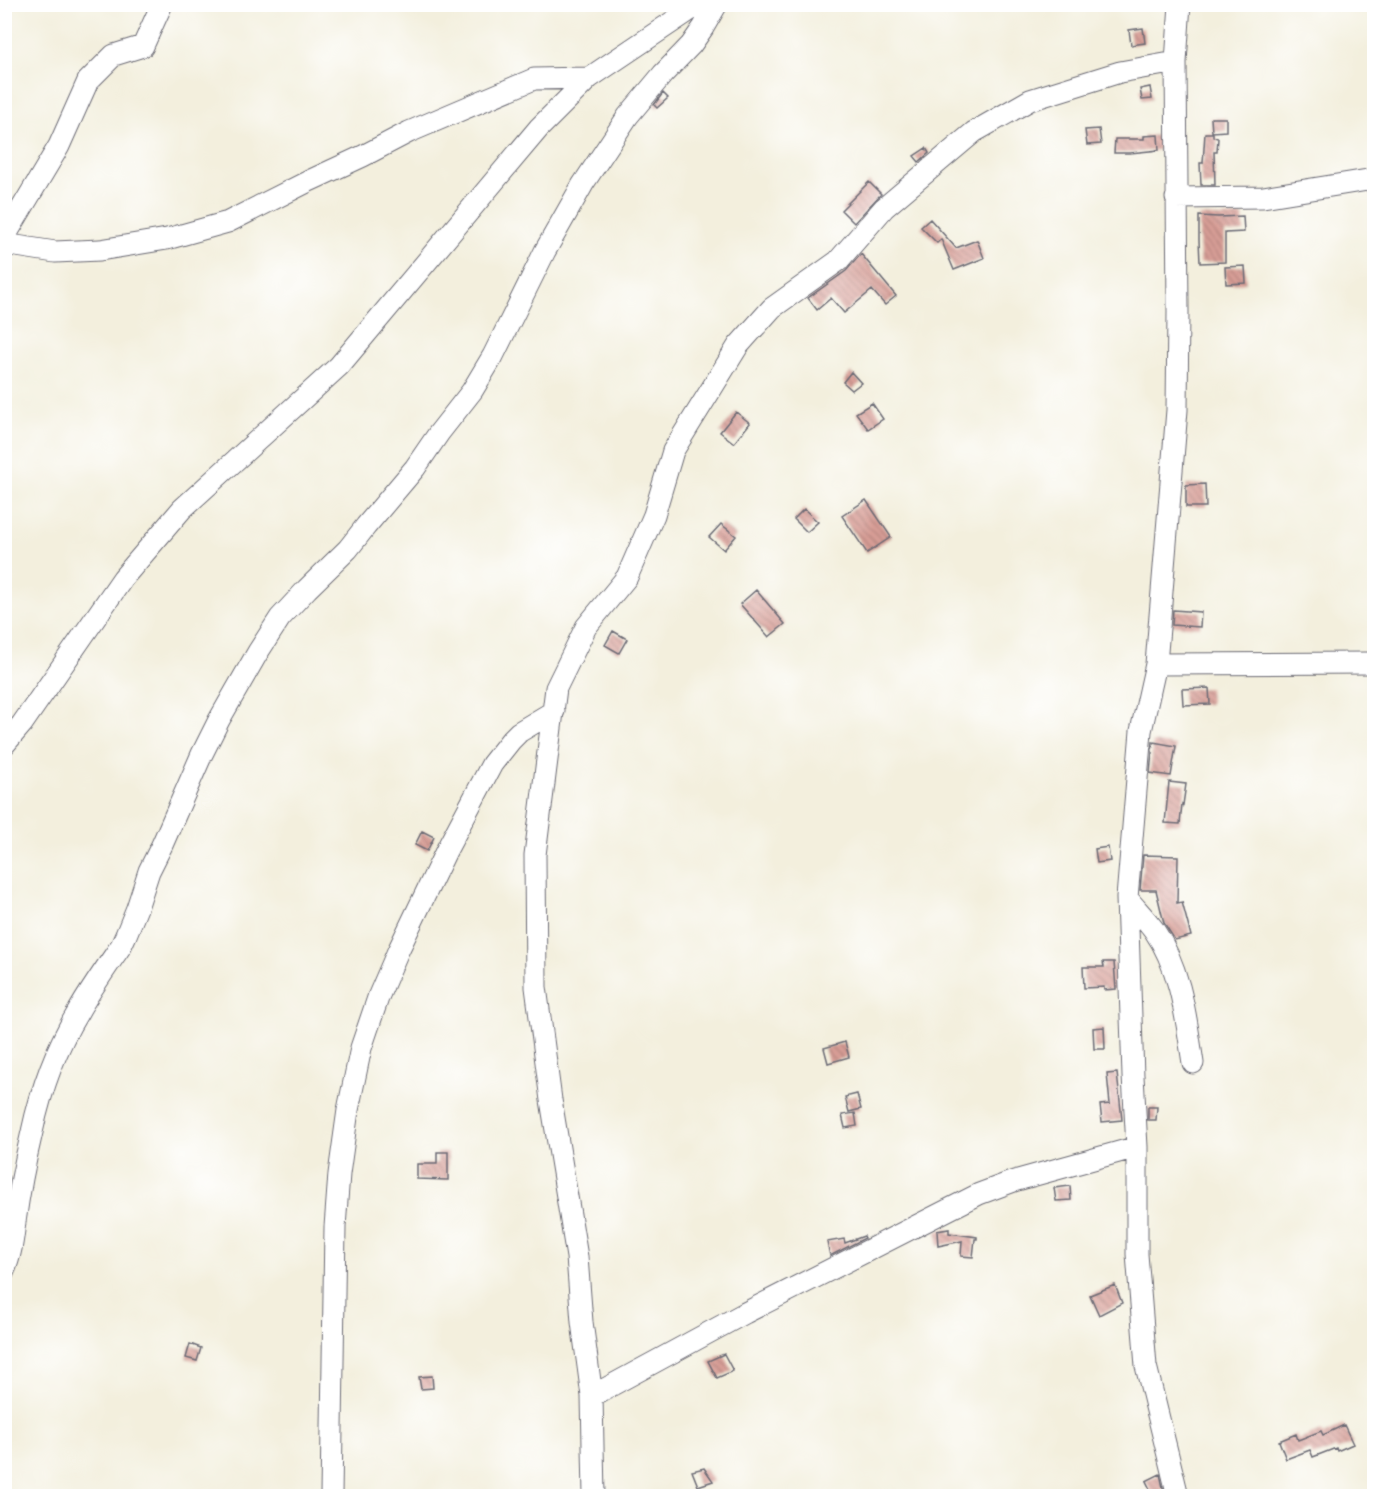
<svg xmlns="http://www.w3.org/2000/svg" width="1379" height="1501" viewBox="0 0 1379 1501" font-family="'IM FELL English',serif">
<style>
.building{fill:url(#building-back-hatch)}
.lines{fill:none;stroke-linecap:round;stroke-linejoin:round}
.minor-casing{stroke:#6b6a74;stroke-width:23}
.minor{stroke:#fff;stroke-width:21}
</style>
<defs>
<pattern id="building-back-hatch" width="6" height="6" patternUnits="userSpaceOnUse" patternTransform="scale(1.5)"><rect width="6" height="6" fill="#d89e96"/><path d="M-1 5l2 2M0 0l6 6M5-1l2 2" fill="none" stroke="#af807c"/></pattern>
</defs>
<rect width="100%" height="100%" fill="#fff"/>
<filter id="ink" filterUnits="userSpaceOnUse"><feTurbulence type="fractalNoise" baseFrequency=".0167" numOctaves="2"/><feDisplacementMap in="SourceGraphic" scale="12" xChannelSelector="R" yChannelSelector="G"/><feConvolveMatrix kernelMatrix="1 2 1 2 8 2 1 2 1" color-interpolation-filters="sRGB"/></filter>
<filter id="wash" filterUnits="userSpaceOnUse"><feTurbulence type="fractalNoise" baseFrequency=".008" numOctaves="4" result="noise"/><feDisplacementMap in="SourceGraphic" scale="24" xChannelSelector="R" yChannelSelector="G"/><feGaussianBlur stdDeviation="1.35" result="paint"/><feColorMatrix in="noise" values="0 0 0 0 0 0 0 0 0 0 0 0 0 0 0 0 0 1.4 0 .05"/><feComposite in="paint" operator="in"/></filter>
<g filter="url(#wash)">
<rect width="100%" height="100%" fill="#f3efdd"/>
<g id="blocks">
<path class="building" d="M1143,28L1145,43L1131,45L1129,30Z
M1150,87L1152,99L1142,100L1140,89Z
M663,93L668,98L657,108L654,105Z
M1211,118H1226V131L1212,132Z
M1099,129L1101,144L1087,145L1085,130Z
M1205,133H1213V137L1218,138L1217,152H1214L1215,185H1201L1200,163H1203Z
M1158,135L1159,150L1130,153H1114L1115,139H1144V136Z
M926,148L929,153L919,162L914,156Z
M869,182L881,194L854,223L841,210Z
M1199,216L1218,217L1243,216L1244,232L1225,233V262L1200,263L1199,240Z
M930,219L956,248L977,240L984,258L954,270L941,239L937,243L921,227Z
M861,254L896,296L885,305L872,290L844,313L831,298L817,310L808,298L846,271Z
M1245,266L1246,283L1226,284L1225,267Z
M851,372L861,383L852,390L843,382Z
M872,403L883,419L868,429L856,413Z
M736,412L750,423L734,443L720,432Z
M1205,484L1206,507H1186V485Z
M866,500L891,537L867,553L842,516Z
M804,509L818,522L807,532L794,519Z
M721,524L736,536L724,550L709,537Z
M756,590L785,624L769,637L740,604Z
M1173,610L1201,612L1200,627L1172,625Z
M613,631L627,639L619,653L605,645Z
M1209,688L1210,704L1183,705L1182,689Z
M1153,742L1176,746L1171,776L1150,773Z
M1169,782L1186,784L1183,805L1182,804L1180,824L1165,823Z
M422,831L434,837L427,851L415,845Z
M1108,847L1110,861L1097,863L1095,849Z
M1143,855L1178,856L1177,903L1182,902L1191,936L1175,940L1164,923L1156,890H1140Z
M1103,962H1114L1116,989L1104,990V987L1084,988L1083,967H1104Z
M1104,1027L1105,1049H1094L1093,1028Z
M845,1042L849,1057L828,1063L824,1048Z
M1117,1073L1122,1120L1102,1122L1100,1105L1110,1104L1107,1074Z
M857,1094L861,1109L849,1112L845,1097Z
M1148,1107H1157L1156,1120H1148Z
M855,1113L857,1126L845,1128L842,1115Z
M437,1152H448V1180L417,1179V1164H437Z
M1070,1186L1071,1200L1056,1201L1054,1188Z
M949,1229V1233L977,1237V1239H975L973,1257L961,1256L962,1241L938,1246L937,1231Z
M864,1236L865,1238L830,1256L827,1242L844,1239L845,1243Z
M1115,1285L1122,1303L1099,1315L1090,1295Z
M190,1344L201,1348L197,1361L186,1358Z
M724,1354L733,1371L717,1378L708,1361Z
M432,1376L433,1388L421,1389L419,1377Z
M1344,1425L1353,1444L1337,1451L1336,1448L1313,1457L1310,1450L1286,1459L1279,1441L1296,1434L1298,1440L1321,1431L1323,1435Z
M704,1468L713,1481L698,1486L692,1471Z
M1160,1474L1164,1492L1154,1497L1146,1481Z"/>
</g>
</g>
<g filter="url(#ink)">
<use href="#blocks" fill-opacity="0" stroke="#6b6a74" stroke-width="1.5"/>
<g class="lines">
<g class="minor-casing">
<path id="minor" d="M1176,198L1263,197L1374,179
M4,238L59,146L88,81L114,55L143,46L162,4
M4,242L10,245L55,252L100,250L167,239L228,222L309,181L363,156L409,132L534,79L589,78
M1156,664L1374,663
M4,745L22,724L123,578L182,509L339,366L539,128L589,78L699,4
M1127,898C1136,909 1146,919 1154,930C1181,969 1186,1018 1193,1063
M4,1271C11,1255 13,1239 15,1222C19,1192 25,1161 32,1132C41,1090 56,1048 78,1012C91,989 106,968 121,946L126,935L137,908L149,871L162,845L202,754L219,720L258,652L280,618L307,589L348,549L366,526L415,468L439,433L472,391L493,356L545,251L583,184L628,116L663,74L691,45L703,28L717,4
M592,1396L745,1313L979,1194L1014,1181L1137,1147
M331,1496L335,1227L339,1174L348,1110L361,1048L379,995L398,951L447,849L492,764L511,740L519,732L554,711
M594,1496L592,1396L582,1322L577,1257L551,1100L536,987L535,855L556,688L586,627L627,577L654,515L673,451L738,346L772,308L838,261L884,208L974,132L1030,100L1120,72L1176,62
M1178,1496L1146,1366L1137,1254V1147L1133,1076L1127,898L1141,731L1156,664L1177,410L1178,312L1176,62L1180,4"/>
</g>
<use href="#minor" class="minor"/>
</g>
</g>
<rect width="1379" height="1501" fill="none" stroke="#fff" stroke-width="24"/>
</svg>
